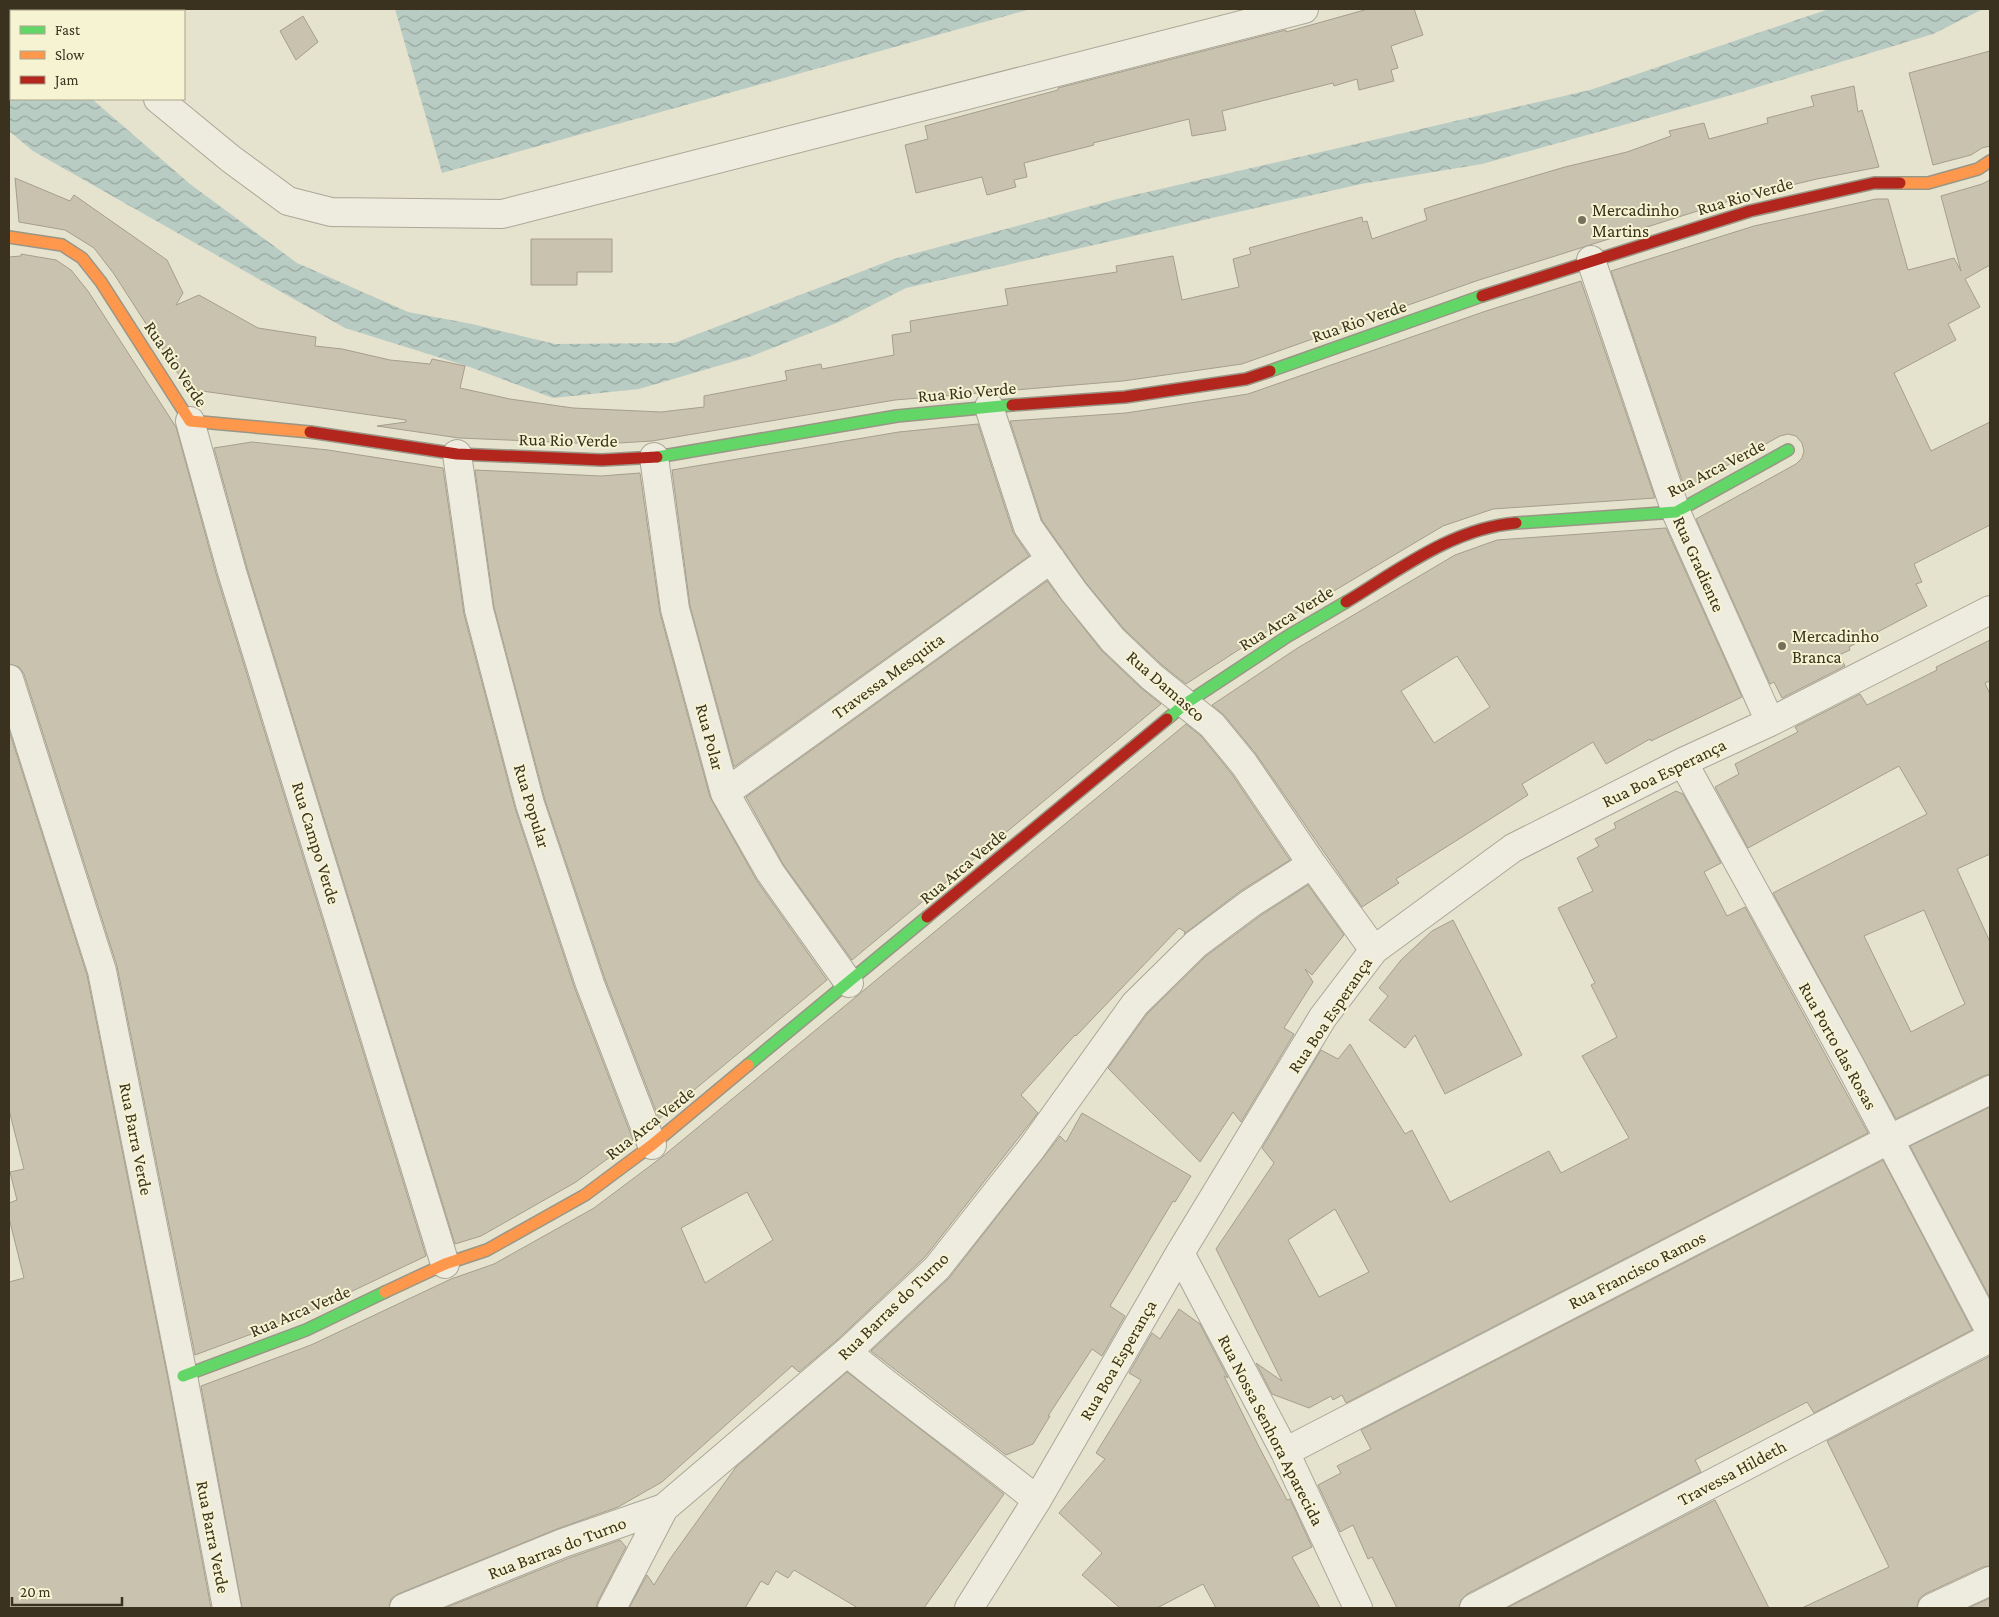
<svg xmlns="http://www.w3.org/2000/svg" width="1999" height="1617" viewBox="0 0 1999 1617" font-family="'Crimson Pro',serif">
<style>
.water{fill:url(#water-waves)}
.building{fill:#c9c2af;stroke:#a69e8d;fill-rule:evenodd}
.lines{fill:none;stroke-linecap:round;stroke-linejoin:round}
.street-casing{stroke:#aaa797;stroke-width:30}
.fast-casing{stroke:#9a9686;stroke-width:14}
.slow-casing{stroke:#9a9686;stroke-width:14}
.jam-casing{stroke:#9a9686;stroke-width:14}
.street{stroke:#eeebdf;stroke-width:28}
.fast{stroke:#63d668;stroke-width:11}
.slow{stroke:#ff974d;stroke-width:11}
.jam{stroke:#b3261e;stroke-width:11}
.poi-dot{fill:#766f5c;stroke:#f6f3d3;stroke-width:2}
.labels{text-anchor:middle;stroke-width:4;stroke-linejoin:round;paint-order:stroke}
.street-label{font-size:18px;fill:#3a311e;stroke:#f6f3d3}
.poi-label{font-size:18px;fill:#3a311e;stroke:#f6f3d3;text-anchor:start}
</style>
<defs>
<pattern id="water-waves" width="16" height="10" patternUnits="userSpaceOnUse" patternTransform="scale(1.25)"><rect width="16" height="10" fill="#b9ccc4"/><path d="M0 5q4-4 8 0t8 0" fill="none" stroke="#97a69f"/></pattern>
</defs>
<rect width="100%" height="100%" fill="#e5e2ce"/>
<path class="water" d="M395,9H1031L442,173Z
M1829,9H1983L1933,34L1728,96L1482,164L1361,184L906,288L839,322L752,356L639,389L553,398L470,367L345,328L33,151L9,131V26L11,29V99H92L190,184L297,263L408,312L472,324L555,344L674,343L894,259L1117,199L1590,90Z"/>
<path class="building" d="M1368,9H1414L1423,35L1391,46L1398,68L1391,70L1394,81L1359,90L1357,79L1334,86L1333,83L1222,111L1226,130L1192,136L1189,119L1093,143L1094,145L1024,163L1027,177L1014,180L1016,187L987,195L982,177L916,193L905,145L928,139L925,126L1058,90V88L1286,30V32Z
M303,16L318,42L296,60L280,31Z
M1990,51V146L1982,148L1971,155L1933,165L1909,73Z
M1854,86L1858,112L1862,110L1879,167L1817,179L1745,196L1476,281L1242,364L1123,381L895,400L652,441L602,444L459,438L377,426L406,422V420L188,389L114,274L94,248L65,230L19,222L15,178L70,201L74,195L167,260L183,293L176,305L199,295L258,328L316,337L315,346L342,349L390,360L430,364L432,359L465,366L460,388L510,399L573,408L661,412L704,407V396L787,380L785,371L821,364L822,369L894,355L892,335L911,332L910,321L1008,305L1005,289L1117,272L1116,266L1173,256L1182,300L1239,287L1233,259L1251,254L1249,248L1362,217L1363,222L1367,221L1372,239L1427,220L1424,209L1436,205L1565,167L1627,152L1671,136L1669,131L1704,123L1709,139L1768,123L1767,118L1814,106L1811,96Z
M1990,180V265L1965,279L1980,307L1948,324L1956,340L1894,373L1931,451L1990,422V525L1914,564L1922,582L1916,584L1927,606L1849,647L1850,650L1839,655L1845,666L1782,698L1774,682L1770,684L1696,519L1796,464L1802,458L1804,451L1802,443L1796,436L1788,434L1780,436L1685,489L1611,271L1754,226L1876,199H1888L1908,270L1954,258L1961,271L1941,196L1982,184Z
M531,239H612V272H577V285H531Z
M21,254L56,260L71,270L88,291L176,427L217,577L426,1256L300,1316L195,1355L117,966L24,674L19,667L9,664V257L21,256Z
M1581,281L1655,498L1493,509L1443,526L1280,623L1186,684L1162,665L1124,629L1086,583L1042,520L1010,421L1126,413L1248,394L1486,311Z
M978,424L1013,532L1029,556L734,767L690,606L672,470L899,432Z
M252,442L328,450L443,468L464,614L515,808L575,989L633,1140L576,1182L481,1236L455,1244L247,568L214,448Z
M475,470L601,476L640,473L660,613L710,797L757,881L827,980L659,1119L605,979L545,800L494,607Z
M1666,528L1742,697L1651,741L1650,739L1606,764L1593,742L1522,784L1528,795L1396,879L1399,883L1362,907L1256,754L1224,715L1212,705L1296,649L1455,555L1497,540ZM1457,656L1490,707L1434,743L1401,691Z
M1047,581L1101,650L1141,688L1161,704L852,960L783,864L746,797Z
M1990,640V681L1985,683L1990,694V854L1957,869L1990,942V1074L1983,1076L1896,1119L1773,893L1927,814L1899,766L1748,848L1715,787L1739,774L1735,764L1798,732L1795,727L1860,694L1867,705L1937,670L1936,667ZM1924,910L1965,1004L1911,1032L1864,936Z
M1186,724L1201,736L1231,773L1290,860L1242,890L1184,934L1185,932L1179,928L1076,1036L1075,1035L1021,1095L1038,1113L925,1257L837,1340L799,1372L792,1366L662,1482L618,1507L557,1529L398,1594L391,1599L389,1608H242L201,1386L311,1345L451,1279L494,1264L594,1208L662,1157ZM747,1192L773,1240L705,1283L681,1228Z
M9,730L87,975L168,1379L211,1608H9V1282L24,1278L9,1218V1203L17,1200L10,1172L24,1169L9,1110Z
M1676,791L1683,794L1721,863L1704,872L1727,916L1745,907L1868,1133L1346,1403L1342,1395L1333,1400L1331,1396L1309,1408L1272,1394L1256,1363L1282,1381L1216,1249L1274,1163L1262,1148L1321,1050L1338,1059L1350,1044L1405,1134L1412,1130L1450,1202L1549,1151L1561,1173L1629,1138L1582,1056L1617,1037L1591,985L1595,983L1558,908L1593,891L1577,858L1599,846L1595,839L1616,828L1614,823ZM1335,1209L1369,1272L1319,1297L1288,1240Z
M1308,885L1344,935L1312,975L1305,969L1313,982L1284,1028L1294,1034L1241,1122L1233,1112L1200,1162L1108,1068L1147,1014L1206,956L1260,916Z
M1453,920L1522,1055L1445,1094L1415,1035L1405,1048L1369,1020L1388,996L1379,988L1401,960L1432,931Z
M1990,1107V1298L1910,1146Z
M1082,1113L1191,1176L1175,1202L1173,1201L1110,1306L1125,1316L1102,1356L1092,1349L1048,1416H1050L1033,1444L1006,1455L871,1351L949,1278L1060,1136L1066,1142Z
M1883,1160L1972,1330L1814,1413L1807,1402L1695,1460L1701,1472L1467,1594L1461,1600L1459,1608H1397L1372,1557L1368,1559L1353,1525L1340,1532L1318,1485L1341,1473L1337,1466L1371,1449L1361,1430Z
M1179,1309L1200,1324L1228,1378L1224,1376L1258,1445L1287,1500L1290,1499L1312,1547L1292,1557L1320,1608H1216L1203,1584L1157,1608H1120L1082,1575L1102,1553L1059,1513L1105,1459L1096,1453L1141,1380L1129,1373L1152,1333L1160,1339Z
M1990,1356V1566L1983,1567L1925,1594L1919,1599L1917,1608H1802L1889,1567L1827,1441Z
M847,1372L1004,1494L924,1608H858L794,1570L788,1578L776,1571L768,1585L761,1581L745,1608H629L647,1575L654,1585L670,1559L736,1467Z
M1715,1500L1769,1608H1507Z
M620,1540L626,1547L598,1601L596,1608H445L569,1558Z
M1990,1598V1608H1968Z"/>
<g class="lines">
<g class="street-casing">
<path id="street" d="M67,9L69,11
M158,99L231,159L288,201L331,212L502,214L1304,9
M1591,260L1676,512L1770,722
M989,407L1028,527L1074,592L1113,640L1152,677L1212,725L1244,764L1312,864L1374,950
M190,421L232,572L445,1264
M457,454L479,610L530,804L590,984L652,1145
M654,457L675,609L725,793L770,872L849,983
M9,679L102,971L183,1376L227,1608
M1683,762L1850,1065L1990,1331
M725,793L1051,559
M1180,1253L1285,1452L1358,1608
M847,1352C908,1403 974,1449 1037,1500
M1285,1452L1888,1140L1990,1090
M404,1608L563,1543L664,1508L847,1352L937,1268L1031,1149L1135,1004L1196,944L1251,903L1312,864
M612,1608L664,1508
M969,1608L1037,1500L1180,1253L1323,1017L1374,950L1513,848L1683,762L1770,722L1990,610
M1474,1608L1990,1338
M1932,1608L1990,1581"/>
</g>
<g class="fast-casing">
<path id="fast" d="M1270,371L1482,296
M657,457L897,416L1012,405
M1516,523L1676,512L1788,450
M1167,719L1185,704L1288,636L1346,602
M748,1065L927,917
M183,1376L306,1330L385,1292"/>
</g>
<g class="slow-casing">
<path id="slow" d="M1900,183H1928L1978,169L1990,161
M9,237L62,245L82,258L101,282L190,421L310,432
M385,1292L445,1264L487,1250L585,1195L652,1145L748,1065"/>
</g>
<g class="jam-casing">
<path id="jam" d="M1482,296L1750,211L1874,183H1900
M1012,405L1125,397L1246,379L1270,371
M310,432L457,454L602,460L657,457
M1346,602C1399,570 1453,528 1516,523
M927,917L1167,719"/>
</g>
<use href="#street" class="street"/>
<use href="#fast" class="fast"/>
<use href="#slow" class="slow"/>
<use href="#jam" class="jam"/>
</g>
<g class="poi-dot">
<circle cx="1582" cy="220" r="5"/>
<circle cx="1782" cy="646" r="5"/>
</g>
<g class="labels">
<g class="street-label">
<text transform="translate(1745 196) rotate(-16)" y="6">Rua Rio Verde</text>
<text transform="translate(1359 321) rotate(-19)" y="6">Rua Rio Verde</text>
<text transform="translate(176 364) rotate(56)" y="6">Rua Rio Verde</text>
<text transform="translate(967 392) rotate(-5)" y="6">Rua Rio Verde</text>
<text transform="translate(568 440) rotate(1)" y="6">Rua Rio Verde</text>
<text transform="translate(1716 468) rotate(-27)" y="6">Rua Arca Verde</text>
<text transform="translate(1699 564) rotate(66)" y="6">Rua Gradiente</text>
<text transform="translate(1286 618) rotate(-32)" y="6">Rua Arca Verde</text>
<text transform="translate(888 676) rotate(-36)" y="6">Travessa Mesquita</text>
<text transform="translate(1166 686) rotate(41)" y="6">Rua Damasco</text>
<text transform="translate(710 737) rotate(75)" y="6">Rua Polar</text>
<text transform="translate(1664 773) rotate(-26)" y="6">Rua Boa Esperança</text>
<text transform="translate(532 806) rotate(73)" y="6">Rua Popular</text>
<text transform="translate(316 843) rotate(73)" y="6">Rua Campo Verde</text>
<text transform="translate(963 866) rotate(-40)" y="6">Rua Arca Verde</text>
<text transform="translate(1330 1015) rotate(-56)" y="6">Rua Boa Esperança</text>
<text transform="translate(1838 1046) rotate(61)" y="6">Rua Porto das Rosas</text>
<text transform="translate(650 1123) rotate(-38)" y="6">Rua Arca Verde</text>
<text transform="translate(136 1139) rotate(79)" y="6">Rua Barra Verde</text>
<text transform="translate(1637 1270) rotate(-27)" y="6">Rua Francisco Ramos</text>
<text transform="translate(893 1306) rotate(-44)" y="6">Rua Barras do Turno</text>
<text transform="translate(300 1311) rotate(-23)" y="6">Rua Arca Verde</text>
<text transform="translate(1118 1360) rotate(-60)" y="6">Rua Boa Esperança</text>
<text transform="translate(1271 1430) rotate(63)" y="6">Rua Nossa Senhora Aparecida</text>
<text transform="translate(1732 1473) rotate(-28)" y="6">Travessa Hildeth</text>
<text transform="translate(213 1537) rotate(79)" y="6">Rua Barra Verde</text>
<text transform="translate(557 1548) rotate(-21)" y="6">Rua Barras do Turno</text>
</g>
<g class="poi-label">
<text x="1592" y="216">Mercadinho<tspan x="1592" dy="21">Martins</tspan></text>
<text x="1792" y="642">Mercadinho<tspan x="1792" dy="21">Branca</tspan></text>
</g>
</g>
<rect width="1999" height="1617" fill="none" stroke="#3a311e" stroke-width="20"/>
<rect x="10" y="10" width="175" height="90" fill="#f6f3d3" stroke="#aba58b"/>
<rect x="20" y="26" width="25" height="8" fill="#63d668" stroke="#aba58b"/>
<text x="55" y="35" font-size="15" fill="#3a311e">Fast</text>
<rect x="20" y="51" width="25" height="8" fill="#ff974d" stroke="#aba58b"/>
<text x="55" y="60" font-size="15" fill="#3a311e">Slow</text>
<rect x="20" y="76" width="25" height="8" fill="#b3261e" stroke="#aba58b"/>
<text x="55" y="85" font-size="15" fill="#3a311e">Jam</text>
<path d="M12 1597v8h110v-8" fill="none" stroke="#3a311e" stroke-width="2.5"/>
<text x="20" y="1597" font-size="15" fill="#3a311e" stroke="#f6f3d3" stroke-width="4" paint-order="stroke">20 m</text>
</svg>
